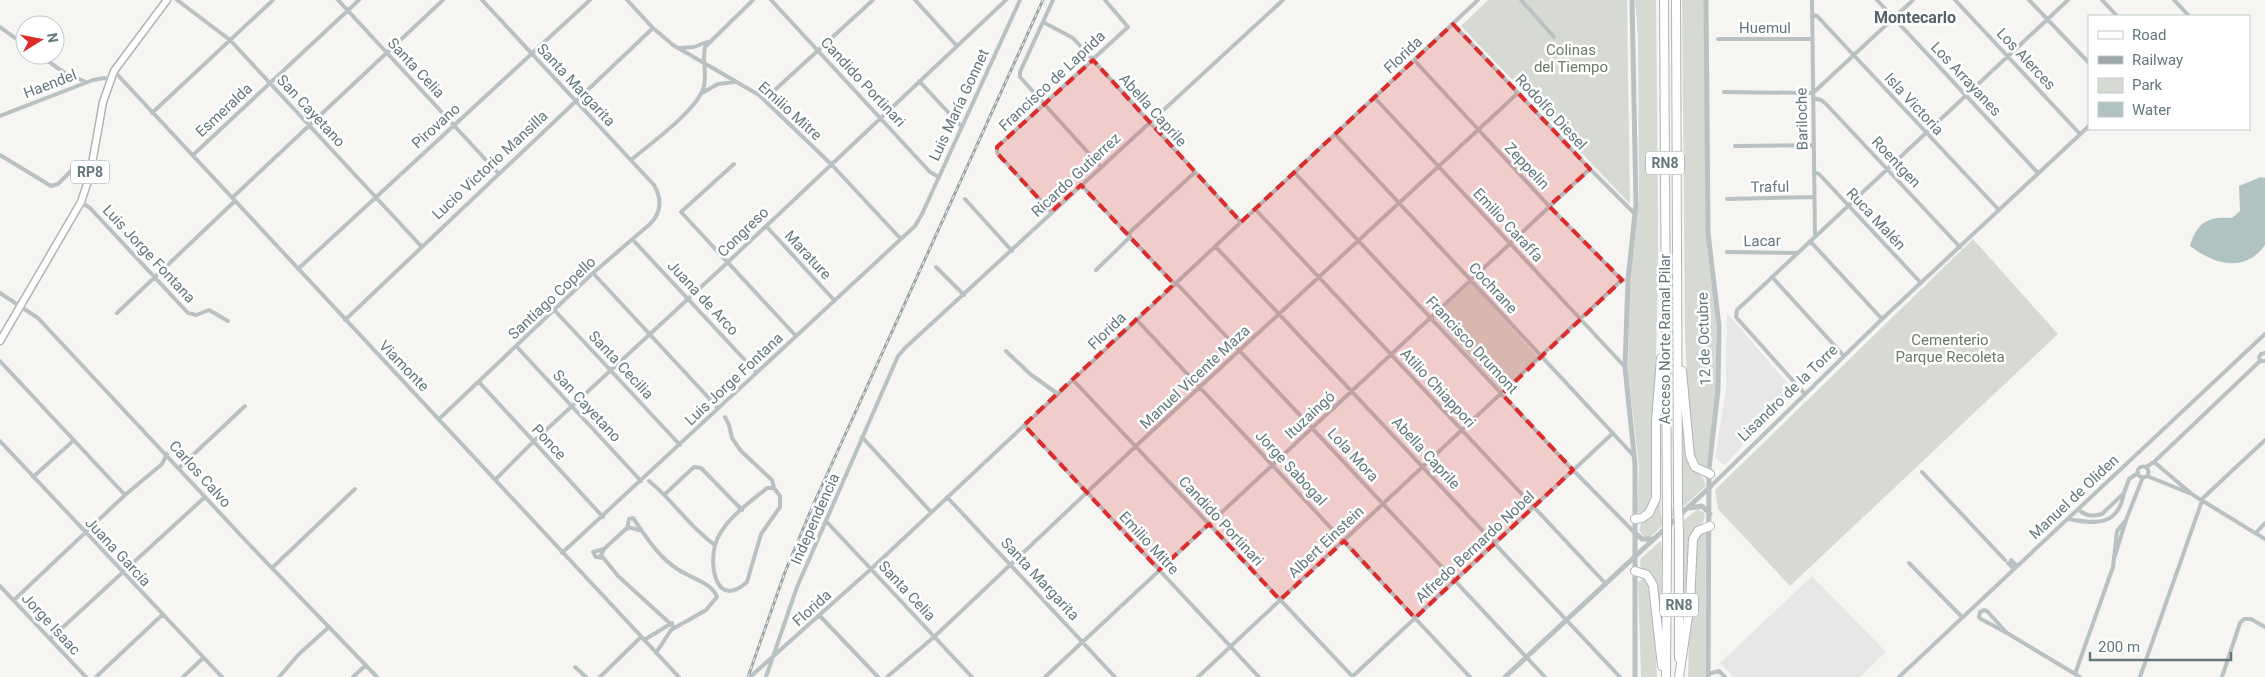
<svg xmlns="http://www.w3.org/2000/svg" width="2265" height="677" viewBox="0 0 2265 677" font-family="Roboto,sans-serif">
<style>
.built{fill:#e6e7e6}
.green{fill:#d7dad2}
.water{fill:#b1c2c3}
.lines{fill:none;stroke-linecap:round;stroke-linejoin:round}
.primary-casing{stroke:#aeb5b7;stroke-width:9}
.motorway-casing{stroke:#aeb4b6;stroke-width:10}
.minor{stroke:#bac1c2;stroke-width:4}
.tertiary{stroke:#bac1c2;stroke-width:5}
.primary{stroke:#fff;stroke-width:6}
.motorway{stroke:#fff;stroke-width:8}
.rail-casing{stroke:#9ca6a9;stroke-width:3}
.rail{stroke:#fff;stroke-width:1;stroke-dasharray:4;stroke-linecap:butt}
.motorway-bridge-casing{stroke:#aeb4b6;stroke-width:10;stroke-linecap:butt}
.motorway-bridge{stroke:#fff;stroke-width:8}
.marked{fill:#dd2b2c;fill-opacity:0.2;stroke:#dd2b2c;stroke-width:4;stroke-dasharray:10 6;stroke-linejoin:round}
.labels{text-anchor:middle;stroke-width:5;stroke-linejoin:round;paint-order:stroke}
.shield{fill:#fff;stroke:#91a0a3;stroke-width:1}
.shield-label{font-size:14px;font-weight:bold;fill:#62787c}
.street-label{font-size:15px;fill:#62787c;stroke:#fff}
.park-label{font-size:15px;fill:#6e7a64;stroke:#fff}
.neighbourhood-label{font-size:16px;font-weight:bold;fill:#536468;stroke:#fff}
</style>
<rect width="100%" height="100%" fill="#f6f5f2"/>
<path class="built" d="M1727,313L1794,391L1724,465L1715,458L1726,388Z
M1812,576L1886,652L1860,677H1734L1720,663Z"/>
<path class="green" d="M1488,0H1627L1630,204L1461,26Z
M1635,0H1656C1657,133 1661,266 1654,399C1653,433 1658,478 1649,509L1641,515L1637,510L1639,467L1628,372L1630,281L1639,200L1638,38Z
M1682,0H1704L1706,237L1716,320V393L1707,465L1704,468L1695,464L1689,427L1685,335Z
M1973,239L2058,334L1790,586L1718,509L1715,490Z
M1471,283L1538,357L1502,390L1434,317Z
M1683,419L1693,469L1703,478L1706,486L1650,537L1645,538L1639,530L1641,524L1651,514L1659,437L1661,518L1683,499Z
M1698,509L1704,513C1708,524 1692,529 1689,540V590L1684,619V520Z
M1704,531L1707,532L1708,540L1706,552L1705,677H1688L1689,644L1694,593L1695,537Z
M1661,541L1662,549L1661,626L1646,572L1640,566L1641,558Z
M1644,578L1647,580L1652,591L1657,677H1641L1638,582Z"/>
<path class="water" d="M2261,177L2265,178V245C2245,273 2215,265 2190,246C2197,222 2208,216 2232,218L2240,211L2239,186Z"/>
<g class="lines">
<g class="primary-casing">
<path id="primary" d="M0,341L81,202L90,175L103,102L114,71L167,0"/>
</g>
<g class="motorway-casing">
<path id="motorway" d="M1664,0L1667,512
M1676,0L1678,502
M1682,371L1690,456L1695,467L1710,474
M1635,519L1642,518L1649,513L1656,498V421L1661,358
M1635,571L1647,575L1653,585L1662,666
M1679,658V533
M1666,677L1667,544
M1679,677L1690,603L1693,539L1698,531L1710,526"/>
</g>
<path class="minor" d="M177,0L230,40L421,246
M338,0L498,173
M627,0L653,28L673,45L759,95L831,164L900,238
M771,0L930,172L939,177
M915,0L957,46
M1053,0L1020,72V77L1101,167
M1521,0L1554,37
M1812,0L1815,237
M1877,0L2038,173
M1955,0L2080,134
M2029,0L2089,63
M2102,0L2117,16
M2174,0L2189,16
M1812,15L1817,16L1999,210
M1043,22L1073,38L1241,222
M1453,24L1590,169L1635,214
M0,27L25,45
M1718,39H1812
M680,48L694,47L707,42
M39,55L65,73L86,82
M1414,60L1549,206L1622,280H1624
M114,71L679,677
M919,81L962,127
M1724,92L1813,93L1913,0
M702,93L718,84L735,82
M1374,97L1625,367
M1813,98L1821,100L1826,104L1960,247
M765,99L873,0
M152,113L273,0
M0,116L93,80L104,78L110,80
M1335,134L1634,456
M1735,146L1813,145
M0,155L51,186L58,184L71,171L89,178
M193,155L359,0
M631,160C650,144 699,109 704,86C707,73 702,60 705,47L753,0
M734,164L681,212L796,336
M1294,172L1573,470L1634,532
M1814,172L1819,174L1921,283
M1081,185L1171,281L1179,286L1545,677
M232,198L443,0
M965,199L1012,251
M1727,199L1814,197
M81,202L90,208L188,313L196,315L209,310L228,321
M1255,209L1605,583
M1051,212L997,153V147L1128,27L1105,0
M766,226L834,300
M1128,234L1194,173
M633,240L756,372
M1810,241L1882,319
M1215,246L1620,677
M1727,252L1797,253
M936,267L964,295
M298,269L590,0
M1096,270L1130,237
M593,273L718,408
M1772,277L1844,356
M0,293L38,318L247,542L377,677
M545,300L680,445
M117,313L235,201
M1136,319L1470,677
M345,320L653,28
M517,347L641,481
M1006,351L1030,374L1058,394
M2265,353L2261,354L2259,357L2260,361H2265
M0,361L125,495
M1073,380L1353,677
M479,382L603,517
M1804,393L1736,317L1737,310L2068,0
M725,417L729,425L732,438L741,451L772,480L774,488
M439,419L593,273L650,224C662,212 662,199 654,185L482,0
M1024,425L1259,677
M862,437L931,512
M0,441L222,677
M2154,462L2193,495L2265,539
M2137.5 472a5.5 5.5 0 1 1 11 0a5.5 5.5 0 1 1-11 0Z
M2146,467L2154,462L2260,361
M179,468L245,406
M1922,472L2005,560
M2147,476L2189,493
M33,477L74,440
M496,479L533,442L727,263L1006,0
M649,481C673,500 689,527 715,545
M1710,487L1882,319L2089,126
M767,488H774L780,496V507L761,534L747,582C717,609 709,568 715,545C722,521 749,503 767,488Z
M2124,493L2129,479L2138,473
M665,494L694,467L701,468L742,510
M947,497L1115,677
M2068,519C2095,524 2118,527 2124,493L2102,514C2093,517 2085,516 2078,509
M2126,520L2143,477
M826,521L972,677
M627,529L629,519L633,518C647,538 658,557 679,570C691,578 712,583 717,597L706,610L671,630L656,653
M639,530L628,527L604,549L601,555L618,576L674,627
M2256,533L2265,523
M562,553L915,226L922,214L1020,0
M603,558L596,557L593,552L604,549
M2011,560L2017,566
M1909,563L1962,617
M2008,563L2014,569
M272,568L355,489
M0,586L86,677
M14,600L125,495L162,464L167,454
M820,616L878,677
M2007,633L1987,611L1984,610L1980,612L1979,617L1981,619L2007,633L2080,677
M50,639L205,497
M644,640L672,623
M575,667L586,677
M1708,674L1719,671L1725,677
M2075,674L2113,567L2117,531L2126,520L2114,559
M96,677L162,615
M183,677L203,658
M279,677L299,654L329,627
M353,677L366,665
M600,677L641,637
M750,677L871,569L1478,0
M766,677L797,587L898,356L905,348L1283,0
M887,677L934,637L1136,446L1518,93
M1045,677L1590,169
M1198,677L1622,280
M1352,677L1613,433
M1899,677L2265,334
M2140,677L2203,498L2265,440
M2222,677L2240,623L2244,619H2251L2265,627"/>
<path class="tertiary" d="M1632,0L1636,204L1628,280L1625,367L1635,464V677
M1706,0L1708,233L1719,326L1718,390L1709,469L1708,677
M1690,508L1702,506L1710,514
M1635,533L1642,539H1653
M1505,677L1710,487"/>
<use href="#primary" class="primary"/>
<use href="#motorway" class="motorway"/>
<g class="rail-casing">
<path id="rail" d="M748,677L785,572L814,503L1043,0"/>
</g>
<use href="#rail" class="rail"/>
<g class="motorway-bridge-casing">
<path id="motorway-bridge" d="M1678,502L1679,533
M1667,512V544"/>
</g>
<use href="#motorway-bridge" class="motorway-bridge"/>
</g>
<path class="marked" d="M1453,24L1590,169L1549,206L1622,280L1502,394L1573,470L1415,618L1344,541L1280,600L1209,524L1159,570L1024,425L1174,284L1081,185L1051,212L997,153V147L1093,60L1241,222Z"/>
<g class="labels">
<g class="shield">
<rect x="1646" y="151.5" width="38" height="23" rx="4"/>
<rect x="71" y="160.5" width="38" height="23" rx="4"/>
<rect x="1660" y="593.5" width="38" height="23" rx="4"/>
</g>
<g class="shield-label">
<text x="1665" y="168">RN8</text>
<text x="90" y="177">RP8</text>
<text x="1679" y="610">RN8</text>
</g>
<g class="street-label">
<text x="1765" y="33">Huemul</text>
<text transform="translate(1403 55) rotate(-43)" y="5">Florida</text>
<text transform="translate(2026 59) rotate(47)" y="5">Los Alerces</text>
<text transform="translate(416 68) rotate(47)" y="5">Santa Celia</text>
<text transform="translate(1966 79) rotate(47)" y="5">Los Arrayanes</text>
<text transform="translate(1052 81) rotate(-43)" y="5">Francisco de Laprida</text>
<text transform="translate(863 82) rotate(47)" y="5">Candido Portinari</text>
<text transform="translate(50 84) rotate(-21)" y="5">Haendel</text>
<text transform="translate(576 85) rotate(47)" y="5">Santa Margarita</text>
<text transform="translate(1914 104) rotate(47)" y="5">Isla Victoria</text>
<text transform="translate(959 105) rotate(-65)" y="5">Luis María Gonnet</text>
<text transform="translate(224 110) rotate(-43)" y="5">Esmeralda</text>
<text transform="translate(1153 110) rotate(48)" y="5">Abella Caprile</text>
<text transform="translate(311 111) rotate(47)" y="5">San Cayetano</text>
<text transform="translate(790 111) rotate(42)" y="5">Emilio Mitre</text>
<text transform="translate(1551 112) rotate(47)" y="5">Rodolfo Diesel</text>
<text transform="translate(1802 119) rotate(-91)" y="5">Bariloche</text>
<text transform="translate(436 126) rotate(-42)" y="5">Pirovano</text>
<text transform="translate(1896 162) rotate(47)" y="5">Roentgen</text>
<text transform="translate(490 165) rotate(-43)" y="5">Lucio Victorio Mansilla</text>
<text transform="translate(1527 166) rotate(47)" y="5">Zeppelin</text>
<text transform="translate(1076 175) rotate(-43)" y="5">Ricardo Gutierrez</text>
<text transform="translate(1770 187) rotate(-1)" y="5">Traful</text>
<text transform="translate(1876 219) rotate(47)" y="5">Ruca Malén</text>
<text transform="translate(1508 225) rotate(47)" y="5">Emilio Caraffa</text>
<text transform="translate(743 232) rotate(-44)" y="5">Congreso</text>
<text transform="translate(1762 241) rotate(-1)" y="5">Lacar</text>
<text transform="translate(149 254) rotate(47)" y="5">Luis Jorge Fontana</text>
<text transform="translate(808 255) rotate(47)" y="5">Marature</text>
<text transform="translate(1493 288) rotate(47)" y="5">Cochrane</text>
<text transform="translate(552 298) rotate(-43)" y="5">Santiago Copello</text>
<text transform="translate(703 298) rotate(47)" y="5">Juana de Arco</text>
<text transform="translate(1107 331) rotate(-44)" y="5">Florida</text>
<text transform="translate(1665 339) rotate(-90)" y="5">Acceso Norte Ramal Pilar</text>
<text transform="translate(1704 339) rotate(-92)" y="5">12 de Octubre</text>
<text transform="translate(1472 345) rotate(47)" y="5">Francisco Drumont</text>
<text transform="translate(621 365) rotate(47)" y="5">Santa Cecilia</text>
<text transform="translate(404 366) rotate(46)" y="5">Viamonte</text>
<text transform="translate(1195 377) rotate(-43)" y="5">Manuel Vicente Maza</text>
<text transform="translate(734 379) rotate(-43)" y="5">Luis Jorge Fontana</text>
<text transform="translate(1438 388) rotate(47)" y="5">Atilio Chiappori</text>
<text transform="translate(1788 393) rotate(-44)" y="5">Lisandro de la Torre</text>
<text transform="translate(587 406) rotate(47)" y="5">San Cayetano</text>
<text transform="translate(1310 415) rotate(-43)" y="5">Ituzaingó</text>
<text transform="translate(549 442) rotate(47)" y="5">Ponce</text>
<text transform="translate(1426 453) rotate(47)" y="5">Abella Caprile</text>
<text transform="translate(1353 455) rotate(47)" y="5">Lola Mora</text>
<text transform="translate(1291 468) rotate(47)" y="5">Jorge Sabogal</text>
<text transform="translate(200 474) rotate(48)" y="5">Carlos Calvo</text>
<text transform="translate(2074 497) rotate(-43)" y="5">Manuel de Oliden</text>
<text transform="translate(815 519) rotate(-66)" y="5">Independencia</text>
<text transform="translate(1221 521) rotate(47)" y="5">Candido Portinari</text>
<text transform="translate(1326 542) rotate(-43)" y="5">Albert Einstein</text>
<text transform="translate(1149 543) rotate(47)" y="5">Emilio Mitre</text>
<text transform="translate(1475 547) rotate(-43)" y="5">Alfredo Bernardo Nobel</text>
<text transform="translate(118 552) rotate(47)" y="5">Juana García</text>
<text transform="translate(1040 579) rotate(47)" y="5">Santa Margarita</text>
<text transform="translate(907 591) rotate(47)" y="5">Santa Celia</text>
<text transform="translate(812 608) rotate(-42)" y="5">Florida</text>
<text transform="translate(51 624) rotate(47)" y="5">Jorge Isaac</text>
</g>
<g class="park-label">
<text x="1571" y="55">Colinas<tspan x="1571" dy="17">del Tiempo</tspan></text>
<text x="1950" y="345">Cementerio<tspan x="1950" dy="17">Parque Recoleta</tspan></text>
</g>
<g class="neighbourhood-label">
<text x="1915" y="23">Montecarlo</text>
</g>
</g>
<rect x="2088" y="15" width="162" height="115" fill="#ffffff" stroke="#c0c9cb"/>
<rect x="2098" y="31" width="25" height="8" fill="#ffffff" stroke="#c0c9cb"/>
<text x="2132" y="40" font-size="15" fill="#62787c">Road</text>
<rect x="2098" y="56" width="25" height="8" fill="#9ca6a9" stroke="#c0c9cb"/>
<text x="2132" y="65" font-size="15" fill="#62787c">Railway</text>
<rect x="2098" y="78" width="25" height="15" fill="#d7dad2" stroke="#c0c9cb"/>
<text x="2132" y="90" font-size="15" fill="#62787c">Park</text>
<rect x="2098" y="102" width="25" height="15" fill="#b1c2c3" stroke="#c0c9cb"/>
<text x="2132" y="115" font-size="15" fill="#62787c">Water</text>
<g transform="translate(40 40) rotate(80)"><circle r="24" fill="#ffffff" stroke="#c0c9cb"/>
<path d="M0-4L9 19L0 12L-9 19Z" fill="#dd2b2c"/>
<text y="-8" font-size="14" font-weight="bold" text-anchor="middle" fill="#62787c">N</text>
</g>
<path d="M2090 652v8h141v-8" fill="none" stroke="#62787c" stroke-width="2.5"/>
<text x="2098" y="652" font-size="15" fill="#62787c" stroke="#ffffff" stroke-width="4" paint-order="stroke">200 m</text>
</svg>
